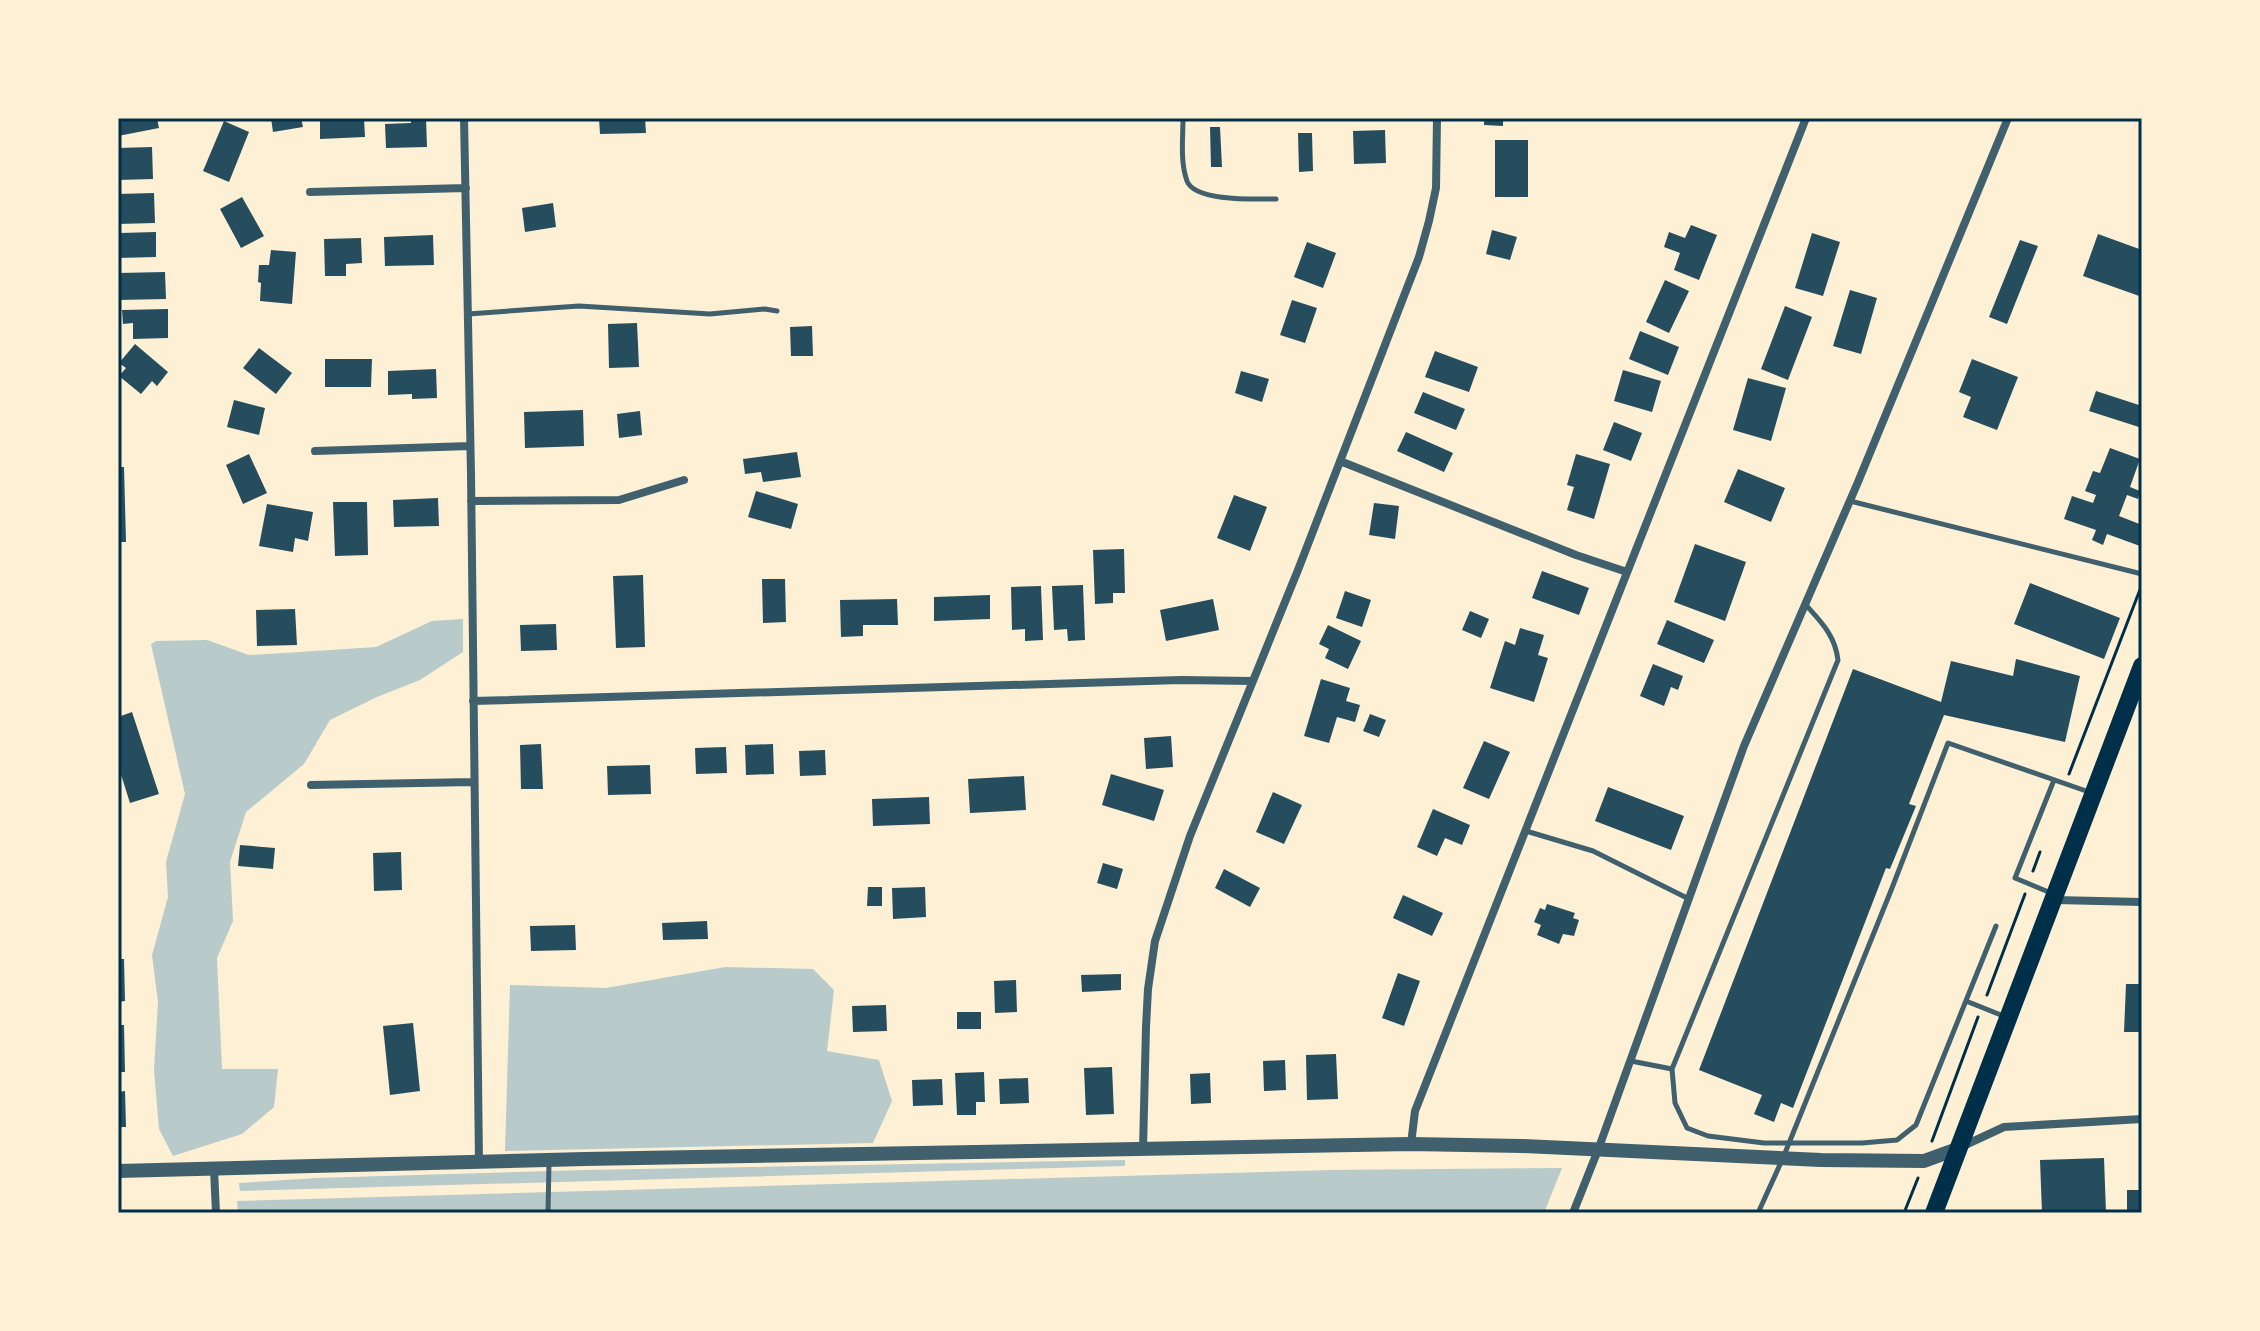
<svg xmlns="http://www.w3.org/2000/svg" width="2260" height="1331" viewBox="0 0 2260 1331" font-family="'Work Sans',sans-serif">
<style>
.green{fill:#b9caca}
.building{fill:#264d5e}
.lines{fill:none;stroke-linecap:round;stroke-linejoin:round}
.path{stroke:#003049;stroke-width:3}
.service{stroke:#3f606c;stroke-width:5}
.minor{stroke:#3f606c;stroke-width:8}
.tertiary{stroke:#3f606c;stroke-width:14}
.primary{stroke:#003049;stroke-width:18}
.neatline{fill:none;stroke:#003049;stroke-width:3}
</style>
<rect width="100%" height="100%" fill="#fdf0d5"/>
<path class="green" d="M463,619V652L420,680L377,697L330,720L304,764L246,812L230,862L233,921L217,958L222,1069H278L274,1107L242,1134L173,1156L159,1129L154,1070L158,1002L152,955L168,897L166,862L185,794L151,644L156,641L207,640L249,655L300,652L376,647L432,621Z
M725,967L813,969L834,990L827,1051L879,1060L892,1101L873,1143L505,1151L510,985L606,988Z
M1125,1160V1166L240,1191L239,1183L316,1178L585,1170Z
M1562,1168L1544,1213H238L237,1201L1330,1170Z"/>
<path class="building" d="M118,118H157L159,128L118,136Z
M271,118H301L303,127L273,132Z
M320,118H364L365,137L320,139Z
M411,118H426L427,147L386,148L385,124L411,123Z
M599,118H645L646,133L600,134Z
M1484,118H1503V126L1484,125Z
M224,121L249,132L229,182L203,171Z
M1210,127H1220L1222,167H1211Z
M1385,130L1386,163L1354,164L1353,131Z
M1298,133H1312L1313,171L1299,172Z
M1495,140H1528V197H1495Z
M152,147L153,179L118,180V148Z
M154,193L155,223L118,224V194Z
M242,197L264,236L241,248L220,209Z
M553,203L556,227L525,232L522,208Z
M1691,225L1717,235L1699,280L1674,270L1680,253L1664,247L1669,232L1685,238Z
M1492,230L1517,237L1510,260L1486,254Z
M156,232V257L118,258L120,233Z
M1812,233L1840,242L1823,296L1795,288Z
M2098,234L2142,250V297L2083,276Z
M433,235L434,265L385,266L384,237Z
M361,238L362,263L346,264V276H325L324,239Z
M2020,240L2038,246L2007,324L1989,317Z
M1307,242L1336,253L1323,288L1294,277Z
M271,250L296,252L292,304L260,301L261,283L258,282L259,265H269Z
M165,272L166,299L118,300V273Z
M1665,280L1689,291L1669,333L1646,322Z
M1850,290L1877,298L1861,354L1833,346Z
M1292,300L1317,308L1305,343L1280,335Z
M1785,306L1812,317L1788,380L1761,369Z
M168,309V338L133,339V323L123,324L122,310Z
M637,323L639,367L609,368L608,324Z
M812,326L813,356H791L790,327Z
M1640,331L1679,347L1668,375L1629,359Z
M135,344L168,372L157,386L152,381L141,394L119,376L126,368L119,363Z
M259,348L292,373L276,394L243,368Z
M1435,351L1478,367L1469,392L1425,377Z
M325,359H372L371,387H325Z
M1972,359L2018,377L1997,430L1963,417L1971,397L1959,392Z
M436,369L437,398L412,399V394L388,395V371Z
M1623,370L1661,381L1652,412L1614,401Z
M1241,371L1269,379L1262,402L1235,393Z
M1748,378L1786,388L1771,441L1733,430Z
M2096,391L2142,406V428L2089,411Z
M1423,392L1465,409L1456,430L1414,413Z
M234,400L265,408L259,435L227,427Z
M583,410L584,446L525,448L524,412Z
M640,411L642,435L619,438L617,414Z
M1614,422L1642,433L1631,461L1603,450Z
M1406,432L1453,453L1444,472L1397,451Z
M2110,448L2140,459L2130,487L2140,491L2138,499L2127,495L2119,516L2142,525L2140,546L2107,534L2103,545L2092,540L2096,530L2064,519L2072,496L2093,503L2096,495L2085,491L2093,471L2100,473Z
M797,452L801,477L763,482L761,472L745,474L743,459Z
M249,454L267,493L243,504L226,465Z
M1576,454L1610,464L1594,519L1567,510L1574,487L1567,485Z
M118,467H124L126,542H118Z
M1738,469L1785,488L1771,522L1724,502Z
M756,491L798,504L791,529L748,517Z
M1234,495L1267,507L1250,551L1217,538Z
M438,498L439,526L394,527L393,500Z
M333,502H367L368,555L335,556Z
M1374,503L1399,506L1395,539L1369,535Z
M267,504L313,512L308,541L295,538L293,552L259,546Z
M1695,544L1746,562L1725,621L1674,602Z
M1124,549L1125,593H1113V603L1095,604L1093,550Z
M1542,571L1589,588L1579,615L1532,598Z
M643,575L645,647L616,648L613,576Z
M762,579H785L786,622L763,623Z
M2030,583L2120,618L2104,659L2014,624Z
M1083,585L1085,640L1068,641L1067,629L1054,630L1052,586Z
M1041,586L1043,640L1025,641V629L1012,630L1011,587Z
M1345,591L1371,600L1362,627L1336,618Z
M990,595V619L934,621V597Z
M897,599L898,625H863V636L841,637L840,600Z
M1213,599L1219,630L1166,641L1160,610Z
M295,609L297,645L257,646L256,610Z
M1470,611L1489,619L1481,638L1462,630Z
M1667,620L1714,640L1704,663L1657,644Z
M556,624L557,650L521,651L520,625Z
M1328,625L1361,641L1348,669L1325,658L1329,649L1319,644Z
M1520,628L1544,635L1538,655L1548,658L1534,702L1490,688L1505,641L1515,645Z
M2016,659L2080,676L2065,742L1944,715L1909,804L1916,806L1890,869L1886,868L1793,1108L1781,1103L1774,1122L1754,1114L1762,1095L1699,1070L1853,669L1941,702L1951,661L2013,676Z
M1653,664L1683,676L1678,690L1671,687L1664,706L1640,696Z
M1321,679L1350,688L1346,701L1360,705L1355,722L1337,717L1329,743L1304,736Z
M132,712L159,794L130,803L118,765V717Z
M1370,714L1386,720L1379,737L1363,731Z
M1171,736L1173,767L1146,769L1144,738Z
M1484,741L1510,752L1489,799L1463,788Z
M541,744L543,789H521L520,745Z
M773,744L774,774L746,775L745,745Z
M726,747L727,773L696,774L695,748Z
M825,750L826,775L800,776L799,751Z
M650,765L651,794L608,795L607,766Z
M1111,774L1164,790L1154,821L1102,805Z
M1024,776L1026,810L970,813L968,779Z
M1608,787L1684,816L1671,850L1595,821Z
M1273,792L1302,805L1284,844L1256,832Z
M929,797L930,824L873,826L872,799Z
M1433,809L1470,825L1462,845L1445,838L1437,856L1417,847Z
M240,845L275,848L273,869L238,866Z
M401,852L402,890L374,891L373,853Z
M1103,863L1123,869L1117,889L1097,883Z
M1224,869L1260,888L1250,907L1215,888Z
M868,887H882V906H867Z
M925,887L926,917L893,919L892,888Z
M1403,895L1443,913L1432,936L1393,918Z
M1547,904L1575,913L1573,918L1579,920L1574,936L1563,934L1559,944L1537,935L1541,925L1534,922L1540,908L1545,910Z
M707,921L708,939L663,940L662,923Z
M575,925L576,950L531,951L530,926Z
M118,959H124L125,1001L118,1002Z
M1398,973L1420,981L1404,1026L1382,1018Z
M1121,974V990L1082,992L1081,975Z
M1016,980L1017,1012L995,1013L994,981Z
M2126,984H2142V1032H2124Z
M886,1005L887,1031L853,1032L852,1006Z
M957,1012H981V1029H957Z
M413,1023L420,1091L390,1095L383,1026Z
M118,1025H124L125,1072H118Z
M1336,1054L1338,1099L1307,1100L1306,1055Z
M1285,1060L1286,1090L1264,1091L1263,1061Z
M1112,1067L1114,1114L1086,1115L1084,1068Z
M984,1072L985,1102H976V1115H957L955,1073Z
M1210,1073L1211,1103L1191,1104L1190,1074Z
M1028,1078L1029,1103L1000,1104L999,1079Z
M942,1079L943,1105L913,1106L912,1080Z
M125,1091L126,1127H118V1092Z
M2104,1158L2106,1213H2042L2040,1160Z
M2127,1190H2142V1213H2127Z"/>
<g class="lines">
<path class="path" d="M2069,774L2141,587
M2033,871L2040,852
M1987,995L2025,894
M1932,1141L1978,1017
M1904,1213L1918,1178"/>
<path class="service" d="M1183,118C1183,138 1180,162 1187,181C1195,202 1256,199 1276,199
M468,314L579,306L710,314L765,309L777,311
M1850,501L2142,574
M1526,831L1593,851L1689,899
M2051,893L2015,878L2054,780
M1966,1001L2006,1017
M1631,1061L1672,1069L1838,660C1835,635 1821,622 1805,604
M1672,1069L1675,1103L1687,1128L1708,1136L1764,1143H1862L1897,1140L1916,1125L1996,926
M548,1213L549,1162
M1758,1213L1783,1158L1892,888L1948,743L2089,792"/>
<path class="minor" d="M464,118L471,474L479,1163
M310,192L466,188
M315,451L470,446
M1340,461L1576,555L1627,572
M471,501L619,500L684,480
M473,701L1181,680L1252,681
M311,785L474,782
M2055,900L2142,902
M1411,1144L1415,1111L1806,118
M1963,1146L2004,1127L2142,1119
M1143,1149L1146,1027L1148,989L1155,941L1190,836L1298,570L1419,257L1429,221L1436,188L1437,118
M214,1169L216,1213
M1573,1213L1598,1150L1744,746L1858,482L2008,118"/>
<path class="tertiary" d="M118,1171L585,1159L1411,1144L1522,1146L1821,1160L1924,1161L1957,1149"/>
<path class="primary" d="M1934,1213L2142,666"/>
</g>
<rect width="2260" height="1331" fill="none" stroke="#fdf0d5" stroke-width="240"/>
<rect x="120" y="120" width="2020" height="1091" class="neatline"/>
</svg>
